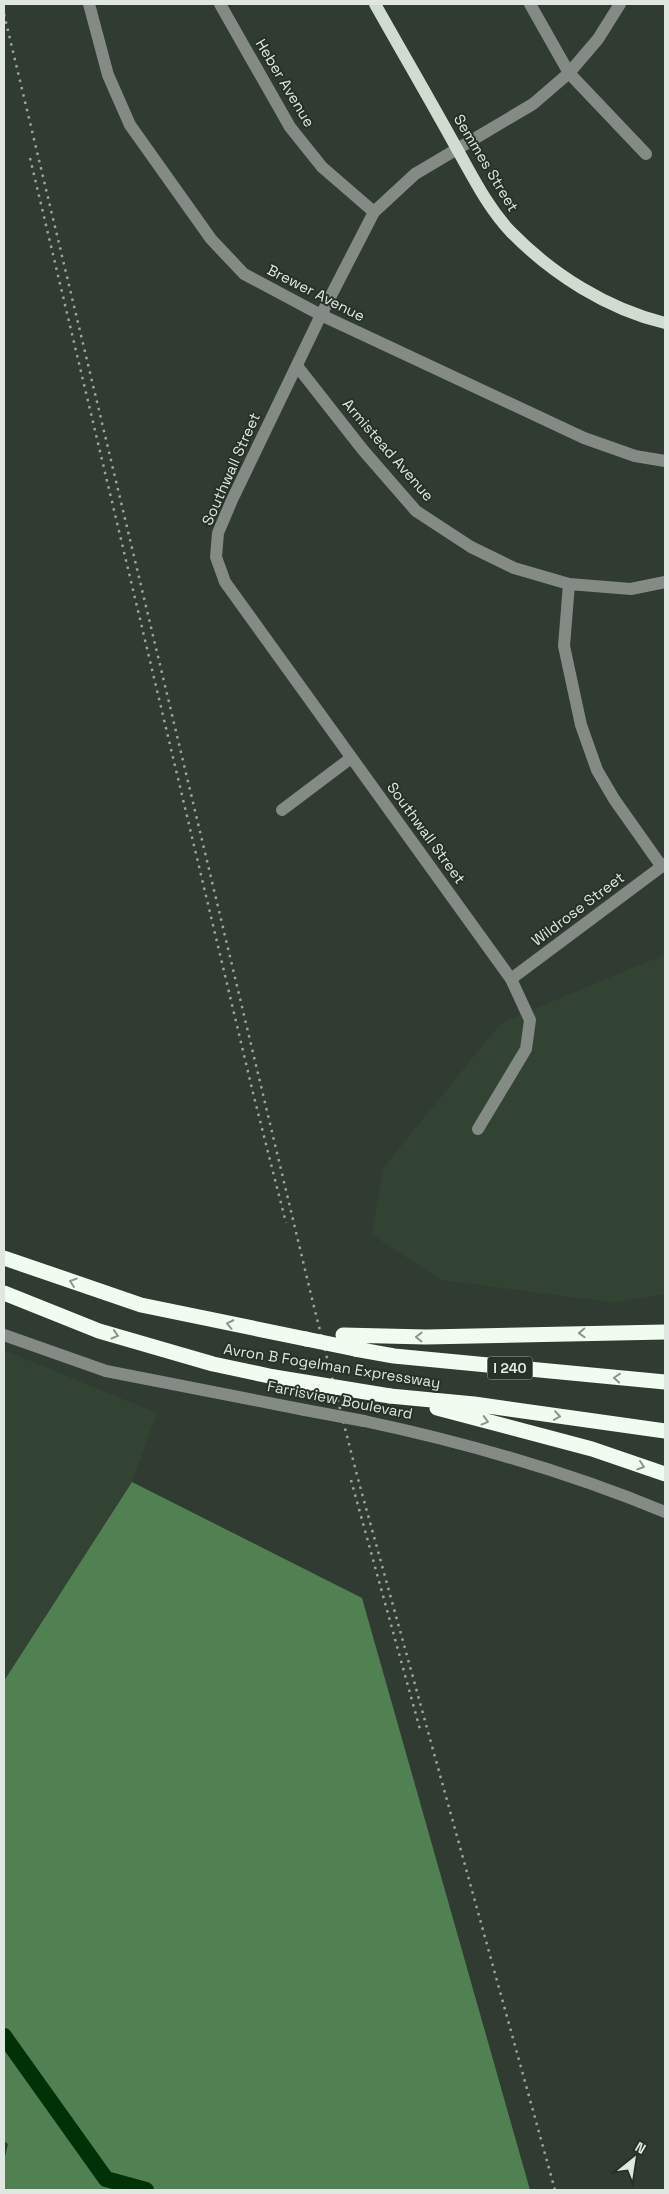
<svg xmlns="http://www.w3.org/2000/svg" width="669" height="2194" viewBox="0 0 669 2194" font-family="'Space Grotesk',sans-serif">
<style>
.built{fill:#334333}
.forest{fill:#518053}
.lines{fill:none;stroke-linecap:round;stroke-linejoin:round}
.river{stroke:#003107;stroke-width:16}
.minor{stroke:#848a84;stroke-width:12}
.major{stroke:#d1dcd1;stroke-width:12}
.highway{stroke:#effcef;stroke-width:15}
.rail{stroke:#9ca49c;stroke-width:2.5;stroke-dasharray:2.5 5;stroke-linecap:butt}
.minor-bridge{stroke:#848a84;stroke-width:12}
.highway-bridge{stroke:#effcef;stroke-width:15}
.oneway{stroke:#8a968b}
.labels{text-anchor:middle;stroke-width:4;stroke-linejoin:round;paint-order:stroke}
.shield{fill:#263127;stroke:#a8b0a8;stroke-width:1}
.shield-label{font-size:14px;font-weight:bold;fill:#e0e6e0}
.street-label{font-size:15px;fill:#e0e6e0;stroke:#263127}
</style>
<rect width="100%" height="100%" fill="#303b31"/>
<path class="built" d="M663,955L665,959V1294L616,1303L441,1280L372,1235L383,1168L501,1023Z
M4,1350L157,1413L132,1482L4,1681Z"/>
<path class="forest" d="M132,1482L362,1598L530,2190H4V2161L8,2144L4,2141V1681Z"/>
<g class="lines">
<path class="river" d="M4,2036L106,2179L146,2190"/>
<path class="minor" d="M89,4L108,75L130,125L211,239L244,274L321,315L584,438L635,456L665,461
M220,4L290,127L322,167L374,212
M530,4L569,73L646,154
M297,366L363,450L416,511L471,547L514,568L569,584L631,589L665,582
M569,584L564,646L581,725L597,770L614,799L662,867
M282,810L351,758
M511,979L665,864
M478,1129L526,1049L530,1020L511,979L225,582L216,557L218,533L232,500L321,315L374,212L415,174L533,104L569,73L598,39L620,4
M4,1335L106,1371L305,1410
M364,1421C468,1443 566,1471 665,1512"/>
<path class="major" d="M375,4C402,52 430,100 457,149C473,177 488,208 511,232C552,274 607,309 665,323"/>
<path class="highway" d="M4,1258L141,1305L306,1339
M4,1293L99,1331L213,1364L274,1377
M343,1335L426,1337L665,1332
M355,1349L394,1356L665,1382
M390,1396L474,1404L665,1431
M437,1408L592,1449L665,1474"/>
<path class="rail" d="M4,14L313,1303L358,1479L555,2190
M30,158L254,1097L286,1223
M351,1480L421,1733"/>
<path class="minor-bridge" d="M305,1410L364,1421"/>
<path class="highway-bridge" d="M306,1339L355,1349
M274,1377L390,1396"/>
</g>
<defs><path id="oneway-chevron" d="M-2-3.5L2.5 0L-2 3.5" fill="none" stroke-width="1.6" stroke-linecap="round" stroke-linejoin="round" transform="scale(1.25)"/></defs>
<g class="oneway">
<use href="#oneway-chevron" transform="translate(73 1282) rotate(-161)"/>
<use href="#oneway-chevron" transform="translate(230 1324) rotate(-168)"/>
<use href="#oneway-chevron" transform="translate(582 1333) rotate(178)"/>
<use href="#oneway-chevron" transform="translate(115 1335) rotate(17)"/>
<use href="#oneway-chevron" transform="translate(419 1337) rotate(-179)"/>
<use href="#oneway-chevron" transform="translate(617 1378) rotate(-175)"/>
<use href="#oneway-chevron" transform="translate(557 1416) rotate(8)"/>
<use href="#oneway-chevron" transform="translate(485 1421) rotate(15)"/>
<use href="#oneway-chevron" transform="translate(641 1466) rotate(19)"/>
</g>
<g class="labels">
<rect class="shield" x="487.5" y="1356.5" width="45" height="23" rx="4"/>
<g class="shield-label">
<text x="510" y="1373">I 240</text>
</g>
<g class="street-label">
<text transform="translate(285 83) rotate(59)" y="5">Heber Avenue</text>
<text transform="translate(486 163) rotate(59)" y="5">Semmes Street</text>
<text transform="translate(316 293) rotate(27)" y="5">Brewer Avenue</text>
<text transform="translate(388 450) rotate(49)" y="5">Armistead Avenue</text>
<text transform="translate(231 469) rotate(-66)" y="5">Southwall Street</text>
<text transform="translate(426 833) rotate(54)" y="5">Southwall Street</text>
<text transform="translate(578 909) rotate(-37)" y="5">Wildrose Street</text>
<text transform="translate(332 1366) rotate(9)" y="5">Avron B Fogelman Expressway</text>
<text transform="translate(340 1400) rotate(11)" y="5">Farrisview Boulevard</text>
</g>
</g>
<rect width="669" height="2194" fill="none" stroke="#e0e6e0" stroke-width="10"/>
<g transform="translate(634 2159) rotate(30)" stroke="#263127" stroke-width="4" paint-order="stroke">
<path d="M0-4L9 19L0 12L-9 19Z" fill="#e0e6e0"/>
<text y="-8" font-size="14" font-weight="bold" text-anchor="middle" fill="#e0e6e0">N</text>
</g>
</svg>
